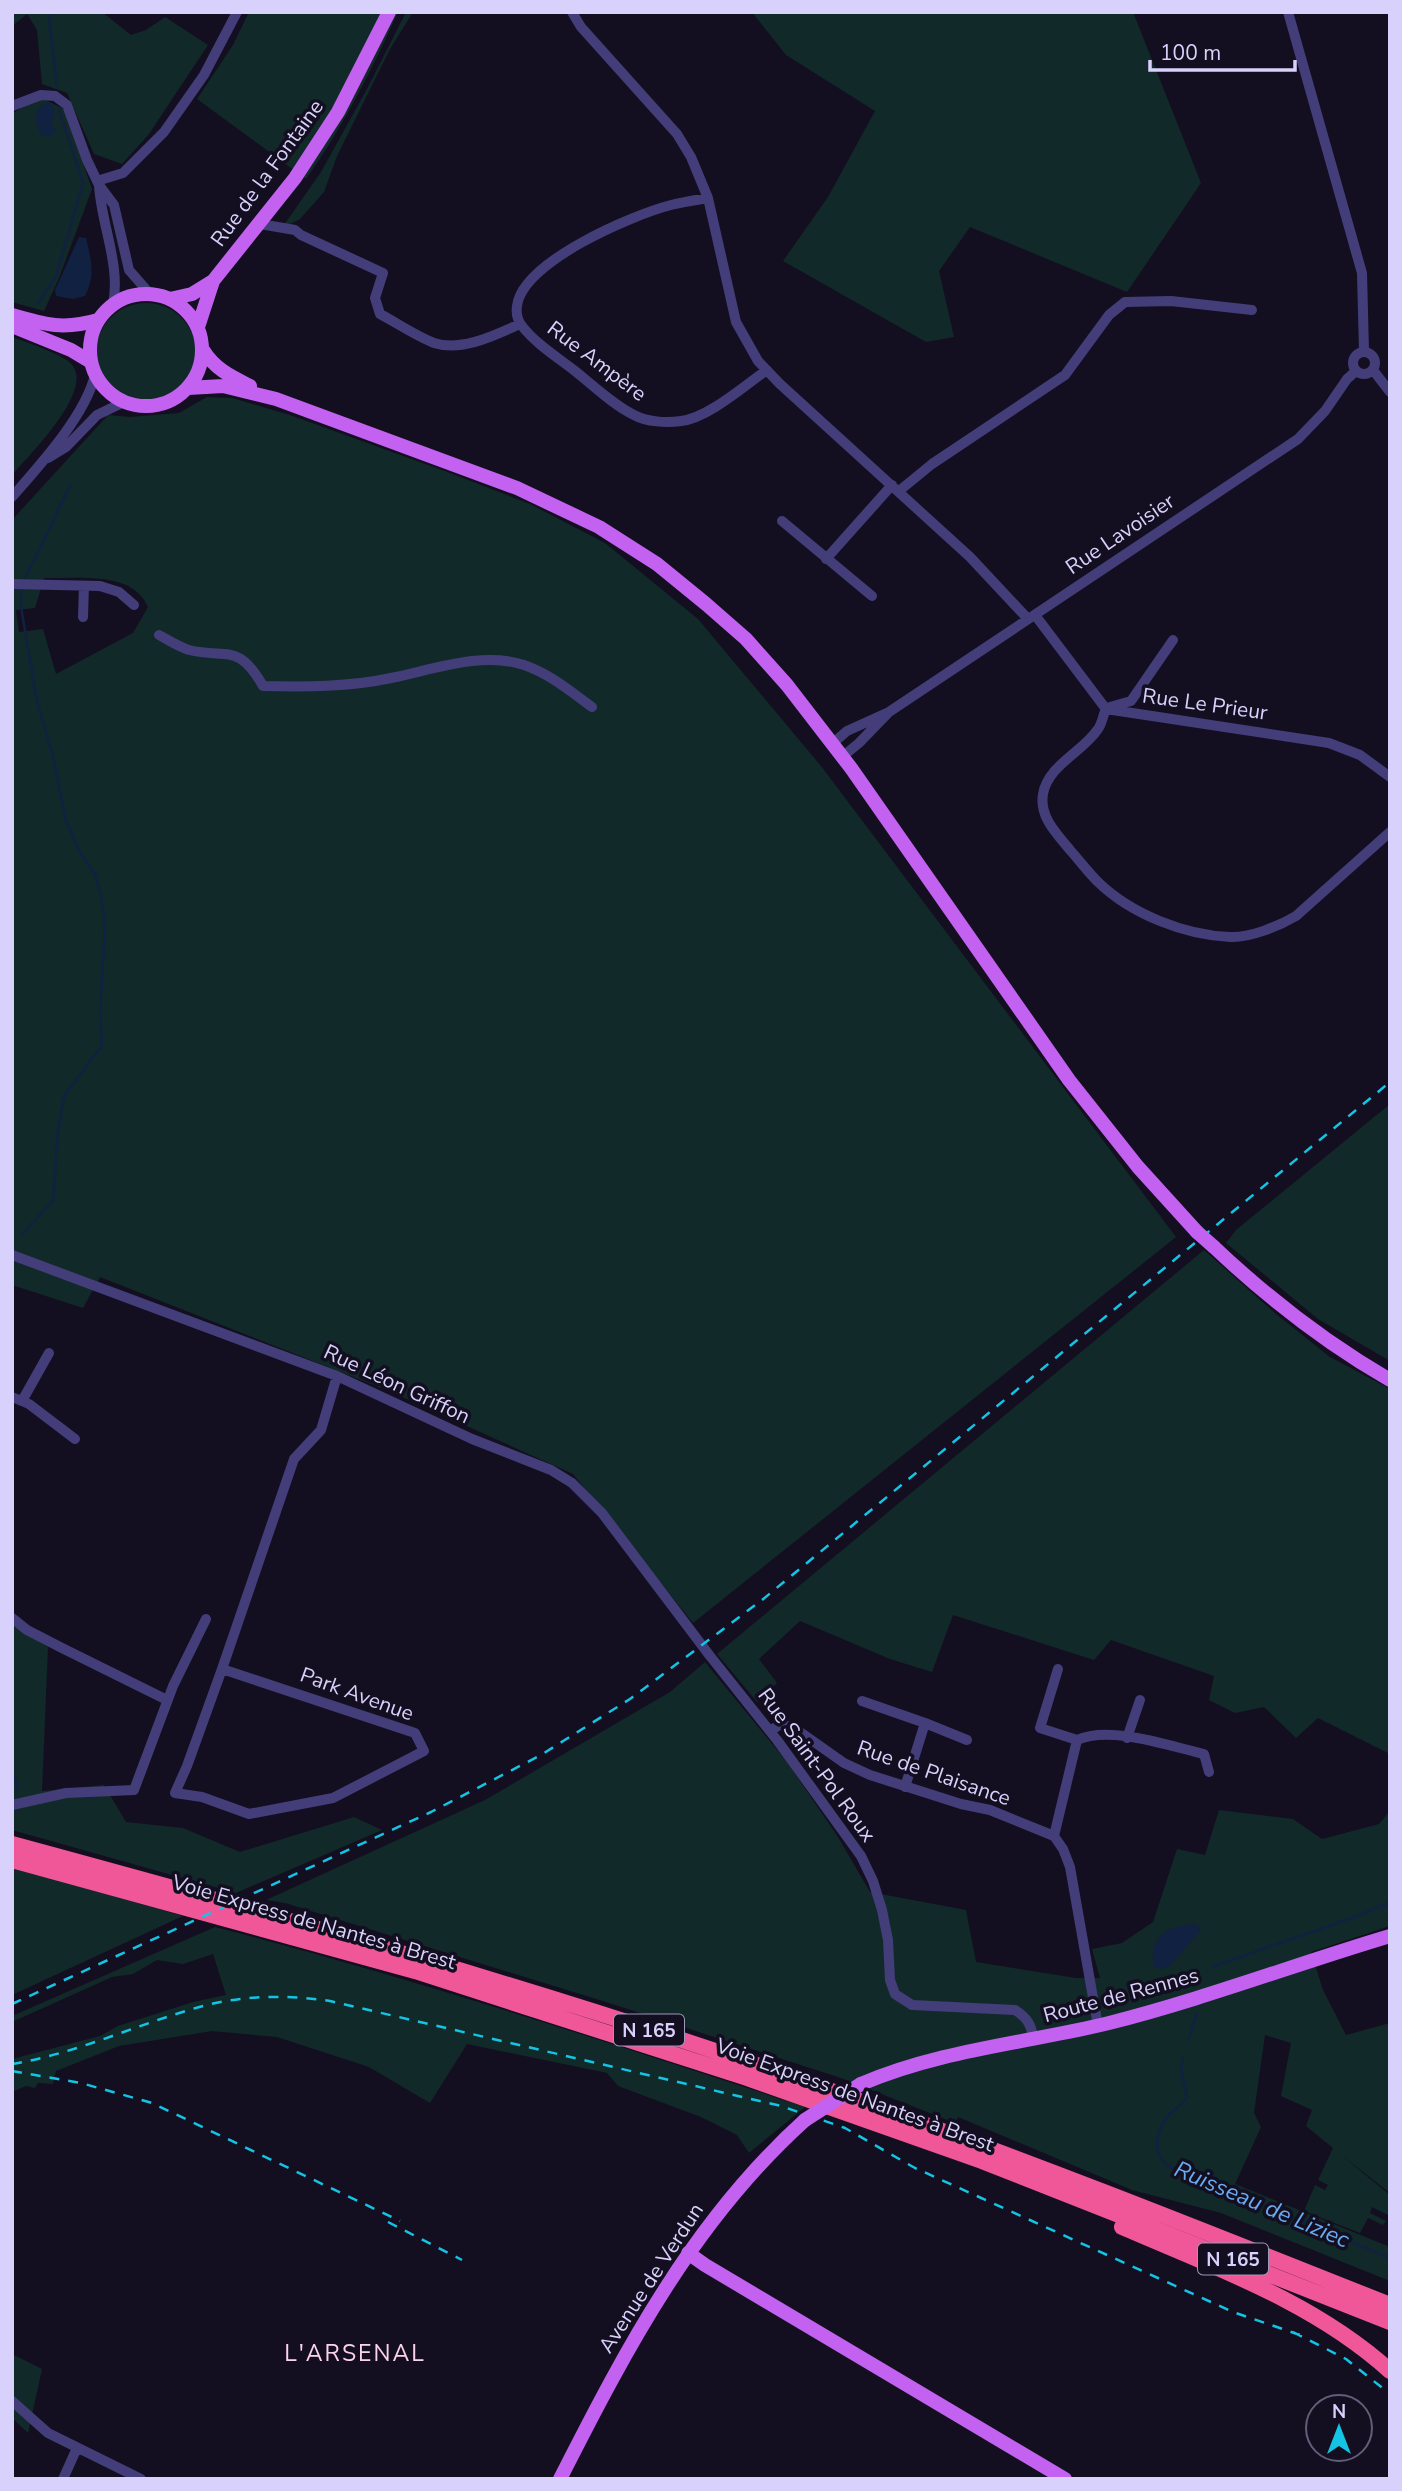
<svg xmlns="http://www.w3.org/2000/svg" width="1402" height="2491" viewBox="0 0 1402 2491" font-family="'Nunito Sans',sans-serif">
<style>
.green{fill:#122929;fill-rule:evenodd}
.water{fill:#112141}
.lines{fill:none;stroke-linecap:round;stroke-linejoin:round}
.stream{stroke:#112141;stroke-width:2.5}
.minor{stroke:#433e7a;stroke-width:10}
.major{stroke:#c362f1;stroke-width:14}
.highway{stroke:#f05798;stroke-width:16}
.rail{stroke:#14c4e4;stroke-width:2.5;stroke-dasharray:10 9;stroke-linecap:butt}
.major-bridge{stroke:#c362f1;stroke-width:14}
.labels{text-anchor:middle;stroke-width:7;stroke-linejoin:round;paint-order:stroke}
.shield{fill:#130f20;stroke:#9d97b9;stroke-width:2}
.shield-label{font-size:19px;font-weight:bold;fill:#d8d1fb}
.street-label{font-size:21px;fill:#d8d1fb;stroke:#130f20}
.water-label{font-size:23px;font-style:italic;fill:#69abf2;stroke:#130f20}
.neighbourhood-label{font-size:23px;letter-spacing:2px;fill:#fbd3ea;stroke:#130f20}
</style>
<rect width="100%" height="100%" fill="#130f20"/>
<path class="green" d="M12,12H102L131,35L146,30L165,17L208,45L149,134L122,164L94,154L67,93L42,84L37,30L27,14L12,26Z
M249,12H398C372,70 343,127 306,179L197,99L233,45Z
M406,12H413L390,49L337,156L324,192L300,219L290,224L284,225L321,172L367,89Z
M752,12H1133L1201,183L1127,292L970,227L939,271L954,337L926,342L783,261L828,197L875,111L786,55Z
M43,99L64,109L92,189L59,278L44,311L12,302V114L27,104Z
M96 353a50 50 0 1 1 100 0a50 50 0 1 1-100 0Z
M12,337C26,342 58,353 68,361C101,385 29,455 12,475Z
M207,397L232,398L290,415L450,473L530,504L605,543L698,619L821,766L1176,1237L693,1623L573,1474L389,1391L100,1277L83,1308L12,1285V520L108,415L130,417L179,413ZM44,578C76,579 133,570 148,607L133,633L56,674L43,629L19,632L16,610L35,608Z
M1390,1104V1361L1318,1319L1226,1243L1236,1230Z
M1204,1250L1276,1314L1330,1357L1390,1389V1754L1318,1718L1296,1738L1264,1707L1235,1713L1209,1700L1214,1676L1111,1640L1094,1660L953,1615L932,1672L890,1659L800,1621L759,1659L777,1683L757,1702L717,1654Z
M12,1625L48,1647L42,1791L104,1785L126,1822L183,1828L240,1852L354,1817L382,1830L236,1893L12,1830Z
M705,1662L787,1762L838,1837L870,1892L966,1910L976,1962L1076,1978H1100L1092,1949L1122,1943L1153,1922L1177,1849L1205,1855L1219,1810L1293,1819L1322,1839L1379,1824L1390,1811V1926L1311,1952L1323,1990L1346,2035L1390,2023V2193L1340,2154L1390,2195V2213L1388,2215L1372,2207L1370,2213L1386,2221L1383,2225L1368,2218L1360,2233L1304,2211L1315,2185L1325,2190L1328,2185L1318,2180L1333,2148L1306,2126L1312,2110L1281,2096L1291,2043L1265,2035L1254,2113L1261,2127L1235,2184L1390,2247V2281L1221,2213L1132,2190L958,2117L955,2123L841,2078L606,2002L285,1903L266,1900L485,1800L670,1692Z
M12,1867L183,1916L12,1995Z
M215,1927C414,1978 609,2043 805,2107L749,2153L737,2135L701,2117L618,2086L607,2073L467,2044L430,2103L369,2067L277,2037L212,2031L119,2046L56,2071L53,2084L38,2083L35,2088L26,2086L12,2092V2059L100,2036L118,2026L193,2002L226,1995L213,1954L183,1964L157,1960L133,1974L112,1977L12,2022V2016Z
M12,2354L42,2369L28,2433L12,2418Z"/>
<path class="water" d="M47,103L51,104L54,110L52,125L56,130L49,137L42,135C35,124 31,108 47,103Z
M79,237L86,238C91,261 96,274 85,296L73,299L56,296L55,290Z
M1196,1924L1201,1930L1171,1965L1161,1969L1153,1966C1150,1934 1168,1926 1196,1924Z"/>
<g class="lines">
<path class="stream" d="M52,12L49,19L57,86
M38,303L56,276L83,183L59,110
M24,580L70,486
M23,586L20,601L37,701L53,757L66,821L79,850L95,875L101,895L105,926L100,1013L102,1045L64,1096L58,1132L53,1201L23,1233
M12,1771L18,1789
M1212,1967L1357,1916L1390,1902
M1189,2038L1197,2013
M1183,2058L1181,2069L1187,2097C1183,2104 1177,2107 1171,2113C1156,2128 1150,2154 1170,2167L1390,2258"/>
<path class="minor" d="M572,12L581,27L677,134L691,157L708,198L736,322L758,361L780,384L970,557L1028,619
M1288,12L1362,273L1364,351
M12,106L41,95L55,96L67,105L87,160L99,185L114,205L129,270L150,294
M97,181L123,173L164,132L204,75L237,12
M99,185C101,224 121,265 113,304
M708,198C696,200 683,202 671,205C632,215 522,262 517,306C516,313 518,321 522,326C536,344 557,357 575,371C594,386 612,404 634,415C647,422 666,423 681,421C708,418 744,386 767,370
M260,224L295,230L301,235L383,273L375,298L380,314C397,323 416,336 434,343C462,352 495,335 520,324
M1353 363a11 11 0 1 1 22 0a11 11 0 1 1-22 0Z
M1373,370L1390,392
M48,458L66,447L97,415L124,402
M899,491L932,464L1065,375L1109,315L1125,302L1171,301L1252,310
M12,497C40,465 85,416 95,375
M782,521L872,596
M826,559L892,485
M12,584L100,586L119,592L134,605
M1035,615L1106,709C1103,715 1102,724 1098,729C1083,752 1048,765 1043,794C1039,817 1057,834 1070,850C1079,860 1088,872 1098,882C1131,914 1184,935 1230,937C1250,938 1279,926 1296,916L1390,832
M83,617L84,586
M159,635C168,640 179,647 189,650C227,659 238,642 263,686C306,687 349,687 391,678C432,670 482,651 524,665C550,674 570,691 592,707
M1110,707L1131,701L1173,640
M1106,709L1329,743L1360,755L1390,777
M889,712L1298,439L1325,411L1347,379L1356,371
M832,744L847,731L889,712L859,743L842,757
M12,1255L337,1376L472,1439L551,1470L572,1483L602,1513L710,1656L777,1740L861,1856L873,1881L882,1910L888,1940L890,1980L895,1994L912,2005L1015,2010C1028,2018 1031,2025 1034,2040
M12,1397L29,1404L75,1439
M22,1401L49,1353
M12,1618L27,1630L62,1648L167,1700
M222,1669L415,1733L424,1751L333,1798L249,1814L202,1797L175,1793L187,1766L222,1669L294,1459L321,1430L337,1376
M1058,1669L1040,1728L1077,1740L1054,1836L1063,1849L1070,1867L1098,2026
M862,1701L925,1723
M770,1731L779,1725L793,1727L844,1763L870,1775L961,1804L990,1810L1054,1836
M1127,1738L1140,1700
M1077,1740C1110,1725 1169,1746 1204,1754L1209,1772
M905,1787L925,1723L967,1740
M12,1805L66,1793L134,1790L173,1686L206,1619
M12,2401L48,2433L141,2479
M63,2479L77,2448"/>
<path class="major" d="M90 350a56 56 0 1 1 112 0a56 56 0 1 1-112 0Z
M170,299L192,294L213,281
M12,315C46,325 64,330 98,320
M12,326L71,350L91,362
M198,327L213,281L295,178L338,112L389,12
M203,350C215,369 230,376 250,386
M188,388L223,386L276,399L517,488L599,527L657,564L706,604L746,639L787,685L851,768L1069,1080L1138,1167L1197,1232
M1214,1247C1269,1299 1324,1342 1390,1380
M861,2084C940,2050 1027,2043 1109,2023C1204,1999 1296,1964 1390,1936
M688,2253L705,2265L1065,2479
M560,2479C627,2347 694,2220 805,2120"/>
<path class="highway" d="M12,1844C285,1918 557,1994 823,2088C1014,2155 1202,2230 1390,2305
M12,1860L415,1971L747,2078L982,2161L1390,2322
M1122,2227C1214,2267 1314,2302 1390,2371"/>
<path class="rail" d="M12,2004L431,1812L541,1755L630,1699L762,1600L1390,1082
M12,2064C80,2053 141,2022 207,2005C248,1995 289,1995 330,2001L781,2106L845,2128L915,2168L1233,2312L1303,2336
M12,2071L81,2083L152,2103L400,2221
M388,2222L462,2260
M1293,2332L1346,2359L1390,2394"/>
<path class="major-bridge" d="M1197,1232L1214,1247
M805,2120L861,2084"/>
</g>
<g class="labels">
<g class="shield">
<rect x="614" y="2014.5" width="70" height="31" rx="5"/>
<rect x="1198" y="2243.5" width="70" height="31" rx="5"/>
</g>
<g class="shield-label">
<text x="649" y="2037">N 165</text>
<text x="1233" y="2266">N 165</text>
</g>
<g class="street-label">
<text transform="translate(267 173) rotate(-54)" y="7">Rue de la Fontaine</text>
<text transform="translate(597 361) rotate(37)" y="7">Rue Ampère</text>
<text transform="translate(1120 534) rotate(-34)" y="7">Rue Lavoisier</text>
<text transform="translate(1205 704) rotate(8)" y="7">Rue Le Prieur</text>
<text transform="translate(397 1384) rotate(25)" y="7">Rue Léon Griffon</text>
<text transform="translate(357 1694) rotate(20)" y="7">Park Avenue</text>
<text transform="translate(817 1765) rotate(54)" y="7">Rue Saint-Pol Roux</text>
<text transform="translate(934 1773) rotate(19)" y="7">Rue de Plaisance</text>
<text transform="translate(314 1922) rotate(16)" y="7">Voie Express de Nantes à Brest</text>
<text transform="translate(1121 1995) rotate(-15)" y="7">Route de Rennes</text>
<text transform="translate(855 2095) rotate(20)" y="7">Voie Express de Nantes à Brest</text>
<text transform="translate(651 2278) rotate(-57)" y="7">Avenue de Verdun</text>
</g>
<g class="water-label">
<text transform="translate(1262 2204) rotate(23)" y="8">Ruisseau de Liziec</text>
</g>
<g class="neighbourhood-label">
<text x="355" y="2361">L'ARSENAL</text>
</g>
</g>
<rect width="1402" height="2491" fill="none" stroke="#d8d1fb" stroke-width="28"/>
<g transform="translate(1339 2428)"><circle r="33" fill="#130f20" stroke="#625d78" stroke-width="2"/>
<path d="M0-5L12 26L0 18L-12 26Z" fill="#14c4e4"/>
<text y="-10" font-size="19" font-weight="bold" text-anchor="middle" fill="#d8d1fb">N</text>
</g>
<path d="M1150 60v10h145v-10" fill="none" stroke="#d8d1fb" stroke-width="3.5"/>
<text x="1160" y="60" font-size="21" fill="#d8d1fb" stroke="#130f20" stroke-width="5" paint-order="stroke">100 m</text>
</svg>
